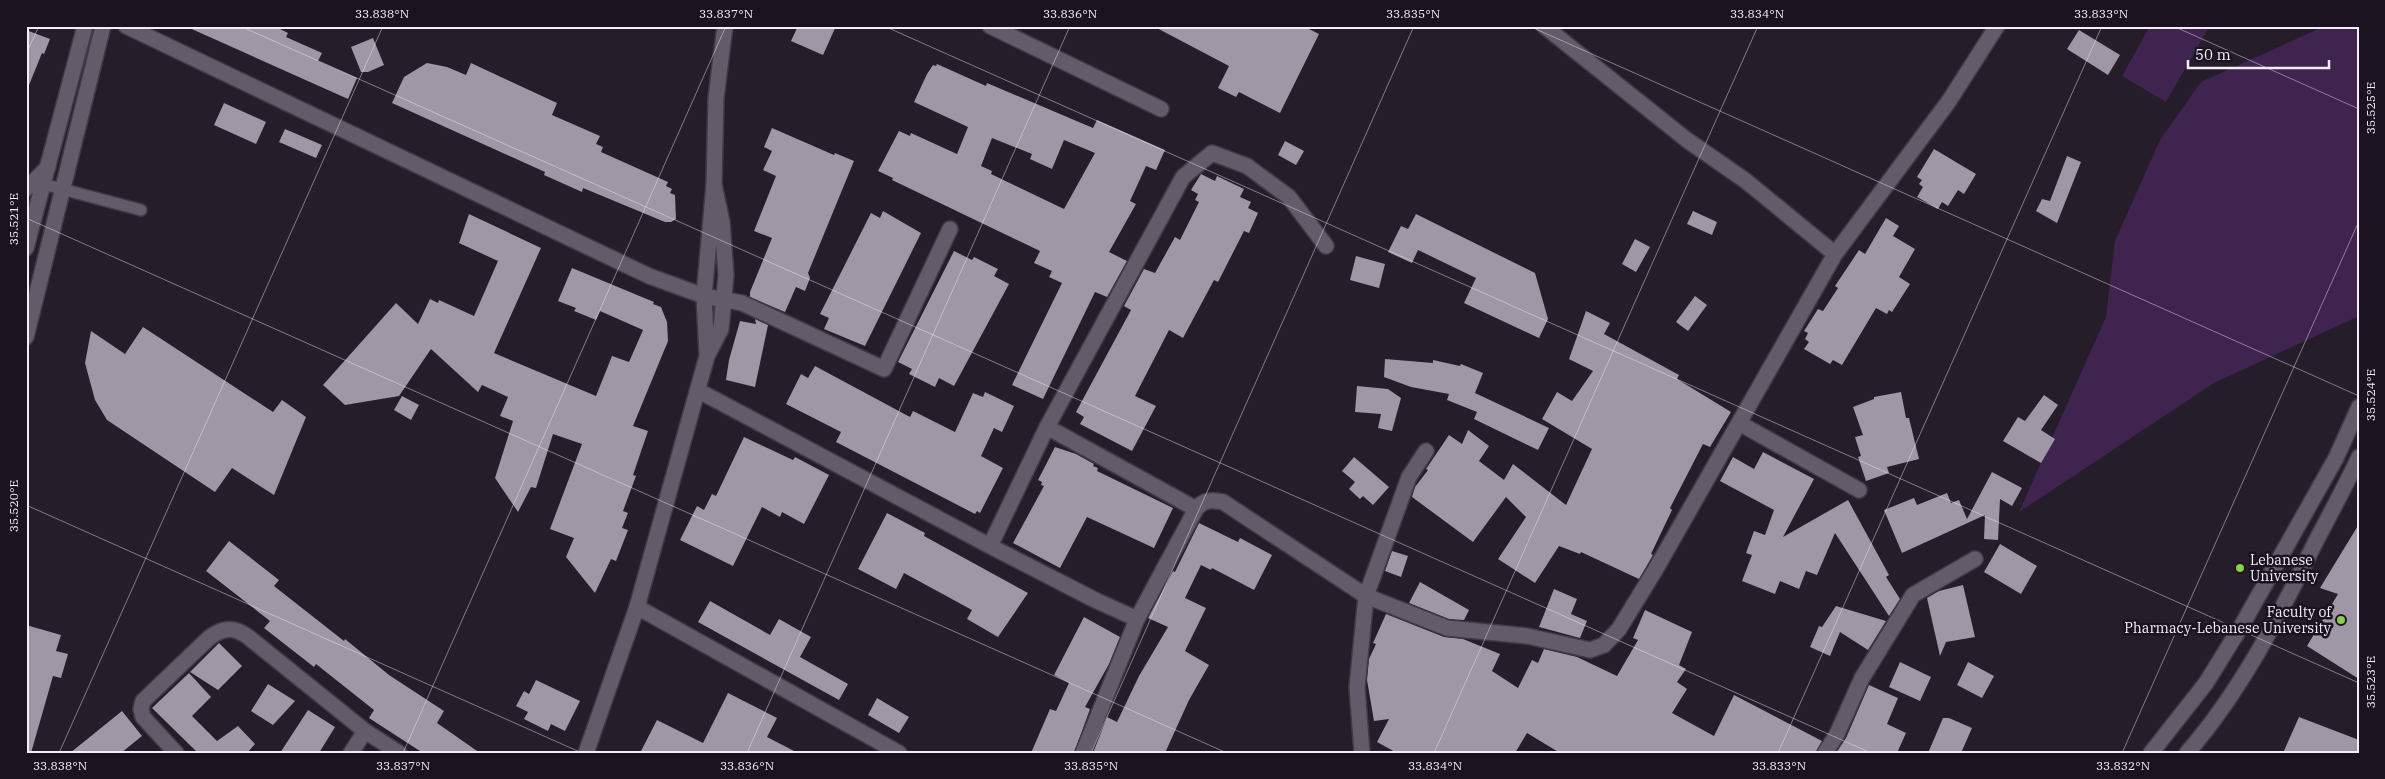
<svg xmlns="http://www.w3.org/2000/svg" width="2385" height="779" viewBox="0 0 2385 779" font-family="'IBM Plex Serif',serif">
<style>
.green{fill:#3f2450}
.building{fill:#9f96a6;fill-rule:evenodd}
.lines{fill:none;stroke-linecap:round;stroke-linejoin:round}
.service-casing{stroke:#403a44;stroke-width:14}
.minor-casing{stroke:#403a44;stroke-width:18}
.tertiary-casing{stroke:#403a44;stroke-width:18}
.service{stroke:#645b6a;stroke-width:11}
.minor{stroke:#645b6a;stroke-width:15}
.tertiary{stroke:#645b6a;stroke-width:15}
.ticks{fill:none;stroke:#f3eef7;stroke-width:1;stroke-opacity:0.45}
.poi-dot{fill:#8cce45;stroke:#1b1420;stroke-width:2}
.labels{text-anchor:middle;stroke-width:5;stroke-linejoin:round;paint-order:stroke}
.poi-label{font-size:14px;fill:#f3eef7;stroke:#1b1420;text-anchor:start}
.neatline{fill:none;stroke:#f3eef7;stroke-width:2}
.ticks-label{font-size:12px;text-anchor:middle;fill:#f3eef7}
</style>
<rect width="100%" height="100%" fill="#251d2a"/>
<path class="green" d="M2150,26L2209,27L2166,102L2122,76Z
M2325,26H2359V316L2214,383L2019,512L2106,317L2115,241L2160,140L2201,82Z"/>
<path class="building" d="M185,26H274L288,33L286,37L322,53L318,61L357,78L348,99Z
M798,26H836L823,55L791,41Z
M1153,26H1303L1319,34L1280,113L1239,92L1236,97L1218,88L1229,66Z
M26,30L50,39L44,54L42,53L27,90Z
M2079,30L2120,55L2108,75L2067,49Z
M373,38L384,65L368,72H361L351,47Z
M427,63L447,67L466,75L471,63L557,103L552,115L600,136L596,144L603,147L601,152L668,182L666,186L672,189L670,193L675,195L676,219L671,222H665L583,188L582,192L544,175L545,172L392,103L404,77Z
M937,64L986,86L987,83L1093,128L1097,120L1165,150L1156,170L1146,166L1130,201L1136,204L1109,252L1127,261L1107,297L1095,292L1043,399L1012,385L1062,283L1049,277L1052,271L1034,263L1040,251L892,180L893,178L878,171L899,131L910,136L911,133L957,154L968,127L914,102L927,74L933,65L936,66ZM992,138L1032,154L1030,159L1052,169L1064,140L1095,153L1064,209L991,174L992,171L981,166Z
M224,103L266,122L256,144L214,125Z
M772,128L834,155L835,153L854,161L808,273L810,278L805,291L796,287L785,312L750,297V292L772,238L754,231L776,176L763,170L772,151L764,147Z
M285,129L322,145L316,158L279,142Z
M1285,141L1304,151L1296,165L1278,155Z
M1934,149L1976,174L1964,194L1958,190L1948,206L1942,202L1938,209L1917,197L1923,187L1919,184L1922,180L1917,177Z
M2067,156L2081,162L2057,223L2036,211L2042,199L2050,201Z
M1201,174L1215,181L1217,176L1244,189L1240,197L1251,202L1248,208L1258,213L1249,233L1244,231L1218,282L1214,280L1183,338L1169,330L1135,396L1156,406L1132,451L1080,424L1084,417L1076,412L1131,310L1124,306L1144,269L1155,273L1175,237L1180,240L1199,202L1195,200L1198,194L1191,190Z
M883,211L921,233L865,346L824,329L829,318L820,314L871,213L880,218Z
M1693,211L1717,222L1712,235L1687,224Z
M469,214L541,248L494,353L596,396L612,356L629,362L643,330L600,311L596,320L574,311L576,308L558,301L572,268L654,302L653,304L661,307L667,322L668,341L633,426L648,431L633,475L636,476L623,511L628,513L622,528L628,530L616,561L611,559L595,593L566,557L574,538L550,529L582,444L553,434L536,488L531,487L518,512L495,478L513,421L500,416L508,397L482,385L478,392L431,349L399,396L345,405L323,385L396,303L418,324L430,299L438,303L439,300L474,316L498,261L459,243Z
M1416,214L1535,273L1548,319L1539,338L1464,303L1476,278L1418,250L1412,263L1388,252L1401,226L1408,229Z
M1886,218L1899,226L1893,236L1915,249L1899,277L1910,284L1892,312L1889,310L1887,314L1876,308L1842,365L1833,360L1830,364L1804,349L1809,342L1805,339L1808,333L1804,331L1818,309L1823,311L1838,288L1835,286L1859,250L1865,254Z
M1635,239L1650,247L1636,272L1622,264Z
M954,251L972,260L974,257L998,269L994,276L1009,284L954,386L939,378L935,387L909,374L912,369L898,362Z
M1356,256L1385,264L1379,288L1350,280Z
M1695,296L1707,305L1688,331L1676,322Z
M1586,311L1610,323L1604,334L1679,375L1677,379L1731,412L1710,447L1703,444L1670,508L1672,510L1651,554L1653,555L1639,579L1581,552L1580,554L1559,546L1535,583L1498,559L1526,517L1506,497L1473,542L1412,497L1415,487L1428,470L1426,469L1449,435L1462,444L1468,430L1489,446L1479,461L1504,480L1513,464L1566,505L1592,449L1542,419L1557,392L1572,401L1593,371L1569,359Z
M755,319L768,325L755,387L726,380L729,360L740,321L756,324Z
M143,327L273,412L282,400L306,417L274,495L232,468L215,492L107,420L95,400L85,363L91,331L125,354Z
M1385,359L1433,363V360L1460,366L1461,364L1483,373L1475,393L1549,428L1538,450L1474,419L1477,412L1447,400L1449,394L1411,387L1384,377Z
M815,366L910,417L913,411L955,432L973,393L983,397L985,392L1014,406L1002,432L994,428L981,456L1003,468L980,513L977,511L975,514L836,442L841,432L786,404L801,374L808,378Z
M1357,386L1388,389L1401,398L1392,431L1378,428L1381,414L1355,412Z
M1901,392L1906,418H1909L1919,459L1887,467L1889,473L1866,481L1858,457L1861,456L1855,437L1863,435L1853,407L1874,399V397Z
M2044,395L2058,405L2041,430L2055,439L2041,463L2003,441L2018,417L2025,421Z
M402,396L419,405L411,420L394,410Z
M744,437L793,460L795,457L829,475L804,524L782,512L780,517L762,507L733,566L680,540L697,506L704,510L712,494L716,496Z
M1055,447L1076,454L1094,464L1093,466L1098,468L1097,471L1173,508L1154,548L1087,517L1060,568L1013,543L1044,486L1041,485L1042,482L1038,480Z
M1763,452L1814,479L1783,537L1848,500L1889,575L1886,577L1900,599L1889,616L1835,533L1817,575L1806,571L1799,589L1780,581L1775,594L1742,581L1752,555L1746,553L1754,531L1765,535L1774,510L1720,481L1733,457L1754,469Z
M1354,457L1389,487L1373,505L1363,496L1360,499L1349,489L1355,482L1342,471Z
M1992,472L2022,488L2012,506L2000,499L1998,540L1984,539L1985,515L1902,553L1884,510L1914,498L1917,505L1947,493L1951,503L1959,500L1967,519Z
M887,513L925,533L924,536L1028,593L998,637L967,619L972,610L904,573L896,589L858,569Z
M1199,523L1238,542L1240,538L1272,555L1254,590L1212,568L1211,570L1201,565L1185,598L1206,608L1185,651L1209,665L1189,700L1165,753H1093L1107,717L1117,722L1139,676L1168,627L1148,618L1173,571L1175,572Z
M2359,524V679L2307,646L2338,594L2320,588Z
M229,541L279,580L274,586L344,641L345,639L389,675L444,711L437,723L480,753H423L369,718L374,710L316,664L314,667L264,628L270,621L206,571Z
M2000,544L2037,566L2021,594L1984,572Z
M1392,551L1408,556L1401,577L1385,571Z
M1420,582L1469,610L1464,620L1449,619L1409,603Z
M1963,585L1975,637L1946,642L1940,656L1927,598L1939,591Z
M1554,589L1577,599L1571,614L1587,621L1580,638L1539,627Z
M710,601L770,635L779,619L811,637L800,657L848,684L839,700L698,622Z
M1836,606L1886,621L1868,650L1840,632L1830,656L1810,647L1819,626L1822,627Z
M1645,610L1692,632L1679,665L1686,669L1677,682L1687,689L1672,713L1714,736L1734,695L1822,741L1816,753H1560L1527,733L1515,753H1397L1377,742L1389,719L1374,721L1367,680L1369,659L1376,644L1373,643L1386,614L1444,637L1463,639L1500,654L1492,671L1518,688L1532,660L1538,663L1544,649L1577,657L1617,676L1638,640L1633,638Z
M1084,617L1120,637L1109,664L1085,707L1090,709L1074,753H1031L1050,709L1056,711L1069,683L1054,675Z
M26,625L61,635L56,651L68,654L61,678L53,676L31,753H26Z
M219,643L242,666L218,690L190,672Z
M1900,662L1931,677L1920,701L1889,687Z
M1968,662L1994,676L1982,698L1957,685Z
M189,673L211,697L192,716L217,741L238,726L255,744L247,753H198L152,708Z
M536,680L580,701L565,731L551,724L548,731L524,719L528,712L516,706L524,691L529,694Z
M268,684L295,701L273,725L251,711Z
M1869,685L1898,698L1887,724L1906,733L1897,753H1836L1846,738Z
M728,693L777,718L767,737L798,753H640L657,720L703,743Z
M877,698L909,717L899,733L868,715Z
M308,710L335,727L319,753H280Z
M122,711L142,736L121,753H70Z
M2299,717L2359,740V753H2283Z
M1943,718H1949L1972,728L1961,753H1928Z"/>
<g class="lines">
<g class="service-casing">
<path id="service" d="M43,184L141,210"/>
</g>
<g class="minor-casing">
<path id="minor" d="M126,26L649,276L704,296L742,303L884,369L950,229
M990,26L1161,109
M1544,26L1687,140L1746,181L1835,254
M26,189L48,167
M699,391L990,546L1097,601L1137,619L1196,509C1204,499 1212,500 1223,502L1366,596L1447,628L1527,636L1590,650L1604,645L1619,629L1657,567L1835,254L1949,101L1997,26
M1739,423L1859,490
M1047,427L1196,509
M990,546L1047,427L1183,177L1212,153L1247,166L1289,197L1326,246
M637,607L899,753
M176,753L143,717L141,709L143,701L209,638C222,628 233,626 247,636L365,731L399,753
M351,753L365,731
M1083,753L1137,619
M1362,753L1357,687L1366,596L1409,477L1426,451
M1825,753L1837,734L1862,678L1913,595L1975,559
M2151,753L2206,683L2242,625L2336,458L2359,407
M2187,753C2241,691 2278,618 2314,545C2329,516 2345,487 2359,457"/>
</g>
<g class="tertiary-casing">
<path id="tertiary" d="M26,248L85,26
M26,337L103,26
M707,354L704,296L714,184L716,98L725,26
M586,753L637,607L707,356L721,329L726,275L722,222L714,184"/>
</g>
<use href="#service" class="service"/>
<use href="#minor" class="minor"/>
<use href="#tertiary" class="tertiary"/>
</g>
<path class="ticks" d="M240,26L1871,753M884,26L2359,683M1529,26L2359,396M2173,26L2359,109M26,54L39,26M26,218L1227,753M26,505L582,753M59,753L383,26M403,753L726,26M747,753L1070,26M1091,753L1414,26M1434,753L1758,26M1778,753L2102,26M2122,753L2359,221"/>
<g class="poi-dot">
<circle cx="2240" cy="568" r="5"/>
<circle cx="2341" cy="620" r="5"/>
</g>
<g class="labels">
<g class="poi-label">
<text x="2250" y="565">Lebanese<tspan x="2250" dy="16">University</tspan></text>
<text x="2331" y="617" text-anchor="end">Faculty of<tspan x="2331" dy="16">Pharmacy-Lebanese University</tspan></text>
</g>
</g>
<rect width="2385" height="779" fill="none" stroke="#1b1420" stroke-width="55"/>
<path d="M2188 60v8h141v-8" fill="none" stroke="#f3eef7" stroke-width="2.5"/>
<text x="2195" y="60" font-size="15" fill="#f3eef7" stroke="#1b1420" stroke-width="4" paint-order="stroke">50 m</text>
<rect x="28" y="28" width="2330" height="724" class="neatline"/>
<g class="ticks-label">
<text x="382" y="18">33.838°N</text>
<text x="726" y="18">33.837°N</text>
<text x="1070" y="18">33.836°N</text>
<text x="1413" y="18">33.835°N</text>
<text x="1757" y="18">33.834°N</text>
<text x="2101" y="18">33.833°N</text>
<text transform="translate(2371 108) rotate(-90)" y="4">35.525°E</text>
<text transform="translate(14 219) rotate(-90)" y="4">35.521°E</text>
<text transform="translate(2371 395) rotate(-90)" y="4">35.524°E</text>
<text transform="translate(14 506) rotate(-90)" y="4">35.520°E</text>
<text transform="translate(2371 682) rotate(-90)" y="4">35.523°E</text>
<text x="60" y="770">33.838°N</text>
<text x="403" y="770">33.837°N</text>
<text x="747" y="770">33.836°N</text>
<text x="1091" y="770">33.835°N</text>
<text x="1435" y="770">33.834°N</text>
<text x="1779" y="770">33.833°N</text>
<text x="2123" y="770">33.832°N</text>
</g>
</svg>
